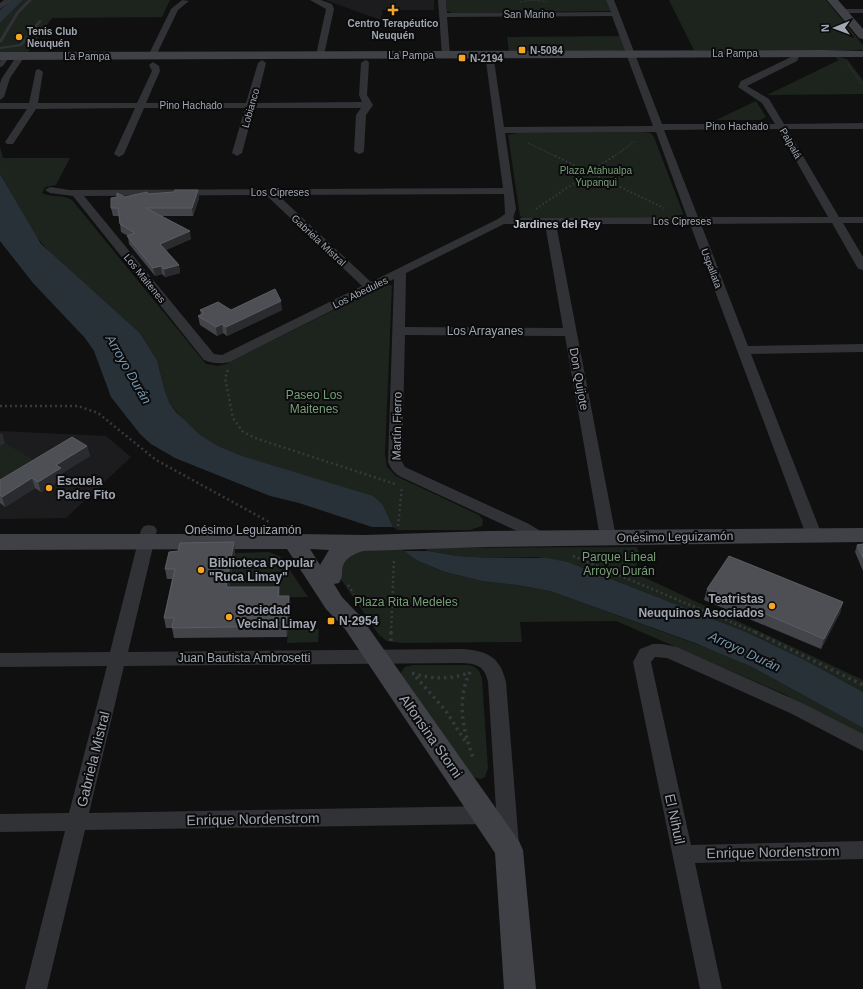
<svg xmlns="http://www.w3.org/2000/svg" width="863" height="989" viewBox="0 0 863 989" font-family="Helvetica,sans-serif">
<style>
.built{fill:#1c1c1e}
.green{fill:#1c241d}
.water{fill:#283137}
.lines{fill:none;stroke-linecap:round;stroke-linejoin:round}
.path-far3{stroke:#37393d;stroke-width:1.5;stroke-dasharray:1 1.5;stroke-linecap:butt}
.path-far2{stroke:#37393d;stroke-width:2;stroke-dasharray:1.5 2.5;stroke-linecap:butt}
.path-far1{stroke:#37393d;stroke-width:2.5;stroke-dasharray:2 3;stroke-linecap:butt}
.path{stroke:#37393d;stroke-width:3.5;stroke-dasharray:2.5 4;stroke-linecap:butt}
.lane{fill:#313236;fill-rule:evenodd}
.street{fill:#313236;fill-rule:evenodd}
.secondary{fill:#3f4146;fill-rule:evenodd}
.wall{fill:#434449}
.shaded-wall{fill:#2a2b2e}
.building{fill:#4d4f54;stroke:#5a5d63}
.poi-dot{fill:#f5a624;stroke:#0b0b0c;stroke-width:1.5}
.labels{text-anchor:middle;stroke-width:4;stroke-linejoin:round;paint-order:stroke}
.far-street-label{font-size:10px;fill:#a1a7b2;stroke:#0b0b0c}
.far-poi-label{font-size:10px;font-weight:bold;fill:#a1a7b2;stroke:#0b0b0c;text-anchor:start}
.far-park-label{font-size:10px;fill:#779e78;stroke:#0b0b0c}
.far-neighbourhood-label{font-size:11px;font-weight:bold;fill:#c2c6ce;stroke:#0b0b0c}
.street-label{font-size:12px;fill:#a1a7b2;stroke:#0b0b0c}
.park-label{font-size:12px;fill:#779e78;stroke:#0b0b0c}
.poi-label{font-size:12px;font-weight:bold;fill:#a1a7b2;stroke:#0b0b0c;text-anchor:start}
.water-label{font-size:13px;font-style:italic;fill:#7697af;stroke:#0b0b0c}
.near-street-label{font-size:14px;fill:#a1a7b2;stroke:#0b0b0c}
</style>
<rect width="100%" height="100%" fill="#101011"/>
<path class="built" d="M325,0H434V10H382L381,20Z
M0,431L106,436L131,457L66,518L0,519Z"/>
<path class="green" d="M23,0H170L162,17L52,18L28,52H0V23Z
M446,0H607L611,11L453,13L447,11Z
M669,0H826L863,45V50H694Z
M621,36L625,50L620,51H509L507,37Z
M834,56L847,59L863,80V94L767,95L839,60Z
M756,101L766,117L760,120H716Z
M641,132L650,133L654,137L683,213L682,217L523,218L520,216L508,135L517,133Z
M0,147L3,158H70L56,185L45,187L42,193C51,198 63,194 72,200L206,364L218,366L226,364L382,286L389,284L392,286L385,454L387,467L396,476L479,515L483,520L482,526L470,530H398L393,527L383,505L245,457L218,446L199,434L186,423L169,402L164,388L157,360L140,333L50,253L35,235L0,174Z
M5,443L44,466L0,493V446Z
M637,547L639,553L635,573L863,680V692L805,660L746,632L568,562L536,557L493,558L457,556L428,551L424,548Z
M400,548L416,560L445,572L482,581L517,585L550,591L724,654L750,666L863,728V736L784,694L616,621L520,622L522,642L401,643L387,641L379,635L340,578L339,562L349,552Z
M269,552L281,557L308,597L214,598L231,578L235,553Z
M319,629L318,642L287,643L288,630Z
M413,665H468C477,666 480,671 482,679L488,768L485,777L481,779L473,777L401,675V672L405,667Z"/>
<path class="water" d="M11,0H23L0,23V10Z
M0,174L41,244L140,333L157,360L164,388L169,402L176,412L199,434L218,446L245,457L373,496L383,505L393,527H372L299,503L270,496L175,458L151,444L140,434L111,397L94,351L85,338L33,283L0,241Z
M404,551H428L457,556L493,558H547L568,562L746,632L805,660L863,692V728L750,666L695,643L550,591L517,585L482,581L445,572L416,560Z"/>
<g class="lines">
<path class="path-far3" d="M533,0L548,2
M520,2L535,0
M848,65L863,85
M528,143L557,157
M613,157L636,141"/>
<path class="path-far2" d="M555,156L664,208
M536,209L614,156"/>
<path class="path-far1" d="M228,370L225,378L233,418L242,431L255,438L395,484
M0,406H78L98,413L156,460L271,523
M398,526L402,487
M573,556L757,633
M348,585L354,594
M391,633L394,559"/>
<path class="path" d="M755,632L863,685
M391,641V632
M470,672C456,701 463,731 474,760
M412,673C431,679 449,680 468,673
M416,677L446,711L467,744"/>
<path class="lane" d="M28,0H32L19,13L2,42L0,43V39L17,11Z
M39,20L42,21L22,46L0,49V47L20,44Z"/>
<path class="street" d="M4,0H13L0,9V3Z
M182,0L189,1L178,10L155,58H149L148,56L171,9Z
M310,0H321L332,4L334,9L324,55L320,58L316,55L326,9Z
M438,0H446L447,13L611,12L606,0H614L662,124H775L762,103L738,87L741,81L791,57L794,51H797L801,53L797,61L747,86L769,99L784,124L863,123V129H787L839,217H863V223H843L863,257V270L859,269L857,267L832,223L701,224L748,346L863,344V352L751,354L822,535L820,539L814,540L808,539L806,535L690,224H556L616,537L614,541L608,542L602,541L600,537L565,336L405,335L402,462L405,467L529,524L545,534L547,538L545,542C534,545 527,537 519,532L401,477C394,473 391,469 388,462L394,279L230,362C220,364 214,364 204,360L73,196L50,193L45,190L50,187L70,190L503,188L485,54L489,52L493,54L504,127L653,126L612,16L447,17L450,55L446,58L442,55ZM778,129L828,217H698L664,130ZM656,132L687,217L513,218L516,209L505,133ZM504,194L505,214L498,219L371,282L278,195ZM266,195L362,286L222,355L214,354L84,196ZM504,224H545L563,328L405,327L406,273Z
M838,9H863V13H838Z
M6,53L10,56L3,66L0,67C0,61 0,55 6,53Z
M21,53L25,56L10,78L4,97L0,100V83L2,78L18,54Z
M262,60L266,63L256,103L362,102L359,95L361,63L365,60L368,61L369,63L367,95L373,105L366,115L364,151L362,153L359,154L354,151L356,115L361,108H254L242,153L237,156L232,153L245,108H144L124,154L119,157L114,154L135,108L36,109L13,144H7L5,142L27,109H0V103H29L36,70L39,69L43,72L38,103H137L152,71L149,65L153,62L159,66L160,71L146,103H246L258,63Z
M149,525L154,526L157,530L128,652L463,649C488,651 500,657 506,682L519,845L516,851L509,854L502,851L499,845L497,821L490,824L85,830L47,989H25L65,831L0,832V814L69,813L107,666L0,667V653L110,652L141,530L144,526ZM463,663C478,664 485,667 488,682L496,809L490,806L89,813L124,666Z
M653,644H662L677,647L802,703L863,734V751L790,713L667,658L655,657L651,662L691,845L863,841V859L695,863L722,989H700L633,662L640,649Z"/>
<path class="secondary" d="M827,0H838L863,29V39L859,38Z
M823,50L863,51V57L0,60V52Z
M287,525L295,527L299,534L365,535L487,531L863,528V542L487,547L363,551C353,554 343,559 342,570C342,576 342,578 339,583L334,584L342,597L361,617L519,841L523,850L536,989H504L495,853L345,629L326,609L287,549L0,550V534H277L276,532L279,527ZM310,549L329,550L320,565Z"/>
</g>
<path class="wall" d="M198,190L199,198L193,216H161L191,239L166,250L179,265L180,273L165,277L162,274L155,276L129,244L128,236L121,232L119,216H113L111,208L125,197Z
M200,310H282L227,336L223,333L217,336L200,325L198,316L201,314Z
M87,446L90,456L62,473L64,478L41,492L35,488L5,507L0,503V480Z
M234,542L235,553L229,587H279L280,596H289L291,606L287,637L174,638L172,628H166L164,618L172,579H167L165,569L178,551Z
M863,544V571L855,552L857,545Z
M707,589L843,602L840,613L821,649L704,600Z"/>
<path class="shaded-wall" d="M198,190L199,198L193,216L192,208Z
M190,231L191,239L162,252L160,244Z
M179,265L180,273L165,277L164,269Z
M161,266L162,274L155,276L153,268Z
M281,301L282,310L227,336L226,327Z
M222,324L223,333L217,336L216,327Z
M2,433L5,443L0,446V434Z
M87,446L90,456L62,473L64,478L41,492L38,482L56,465Z
M32,478L35,488L5,507L2,497Z
M234,542L235,553L227,598L226,587Z
M279,587L280,597L278,596Z
M289,596L291,606L287,637L286,626Z
M843,602L840,613L821,649L824,639Z"/>
<path class="building" d="M175,190H198L192,208H146L190,231L160,244L179,265L164,269L161,266L153,268L127,236L135,233L120,224L118,208H111V198L117,197V193L125,197L147,192L148,194L174,192Z
M275,289L281,301L226,327L222,324L216,327L198,316L204,313L200,310L218,302L231,310Z
M72,437L87,446L56,465L61,468L38,482L32,478L2,497L0,495V480Z
M234,542L226,587H279L278,596H289L286,626L172,628L174,618H164L175,569H165L169,552L178,551L180,543Z
M863,544V558L857,545Z
M729,556L843,602L824,639L707,589Z"/>
<g class="poi-dot">
<path d="M391 4h4v4h4v4h-4v4h-4v-4h-4v-4h4z"/>
<circle cx="19" cy="37" r="4"/>
<rect x="518" y="46" width="8" height="8" rx="2"/>
<rect x="458" y="54" width="8" height="8" rx="2"/>
<circle cx="49" cy="488" r="4"/>
<circle cx="201" cy="570" r="4"/>
<circle cx="772" cy="606" r="4"/>
<circle cx="229" cy="617" r="4"/>
<rect x="327" y="617" width="8" height="8" rx="2"/>
</g>
<g class="labels">
<g class="far-street-label">
<text x="529" y="18">San Marino</text>
<text x="735" y="57">La Pampa</text>
<text x="411" y="59">La Pampa</text>
<text x="87" y="60">La Pampa</text>
<text x="191" y="109">Pino Hachado</text>
<text transform="translate(250 108) rotate(-74)" y="4">Lobianco</text>
<text x="737" y="130">Pino Hachado</text>
<text transform="translate(791 143) rotate(60)" y="4">Palpalá</text>
<text x="280" y="196">Los Cipreses</text>
<text x="682" y="225">Los Cipreses</text>
<text transform="translate(319 240) rotate(43)" y="4">Gabriela Mistral</text>
<text transform="translate(712 268) rotate(69)" y="4">Uspallata</text>
<text transform="translate(145 278) rotate(51)" y="4">Los Maitenes</text>
<text transform="translate(360 292) rotate(-26)" y="4">Los Abedules</text>
</g>
<g class="far-poi-label">
<text x="393" y="27" text-anchor="middle">Centro Terapéutico<tspan x="393" dy="12">Neuquén</tspan></text>
<text x="27" y="35">Tenis Club<tspan x="27" dy="12">Neuquén</tspan></text>
<text x="530" y="54">N-5084</text>
<text x="470" y="62">N-2194</text>
</g>
<g class="far-park-label">
<text x="596" y="174">Plaza Atahualpa<tspan x="596" dy="12">Yupanqui</tspan></text>
</g>
<g class="far-neighbourhood-label">
<text x="557" y="228">Jardines del Rey</text>
</g>
<g class="street-label">
<text x="485" y="335">Los Arrayanes</text>
<text transform="translate(579 379) rotate(80)" y="4">Don Quijote</text>
<text transform="translate(397 426) rotate(-89)" y="4">Martín Fierro</text>
<text x="243" y="534">Onésimo Leguizamón</text>
<text transform="translate(675 537) rotate(-1)" y="4">Onésimo Leguizamón</text>
<text x="244" y="662">Juan Bautista Ambrosetti</text>
</g>
<g class="park-label">
<text x="314" y="399">Paseo Los<tspan x="314" dy="14">Maitenes</tspan></text>
<text x="619" y="561">Parque Lineal<tspan x="619" dy="14">Arroyo Durán</tspan></text>
<text x="406" y="606">Plaza Rita Medeles</text>
</g>
<g class="poi-label">
<text x="57" y="485">Escuela<tspan x="57" dy="14">Padre Fito</tspan></text>
<text x="209" y="567">Biblioteca Popular<tspan x="209" dy="14">"Ruca Limay"</tspan></text>
<text x="764" y="603" text-anchor="end">Teatristas<tspan x="764" dy="14">Neuquinos Asociados</tspan></text>
<text x="237" y="614">Sociedad<tspan x="237" dy="14">Vecinal Limay</tspan></text>
<text x="339" y="625">N-2954</text>
</g>
<g class="water-label">
<text transform="translate(129 369) rotate(60)" y="5">Arroyo Durán</text>
<text transform="translate(745 651) rotate(25)" y="5">Arroyo Durán</text>
</g>
<g class="near-street-label">
<text transform="translate(431 736) rotate(55)" y="5">Alfonsina Storni</text>
<text transform="translate(93 759) rotate(-76)" y="5">Gabriela Mistral</text>
<text transform="translate(253 819) rotate(-1)" y="5">Enrique Nordenstrom</text>
<text transform="translate(675 819) rotate(78)" y="5">El Nihuil</text>
<text transform="translate(773 852) rotate(-1)" y="5">Enrique Nordenstrom</text>
</g>
</g>
<g transform="translate(835 28) rotate(269)" stroke="#0b0b0c" stroke-width="3" paint-order="stroke">
<path d="M0-3L7 15L0 10L-7 15Z" fill="#a1a7b2"/>
<text y="-6" font-size="11" font-weight="bold" text-anchor="middle" fill="#a1a7b2">N</text>
</g>
</svg>
